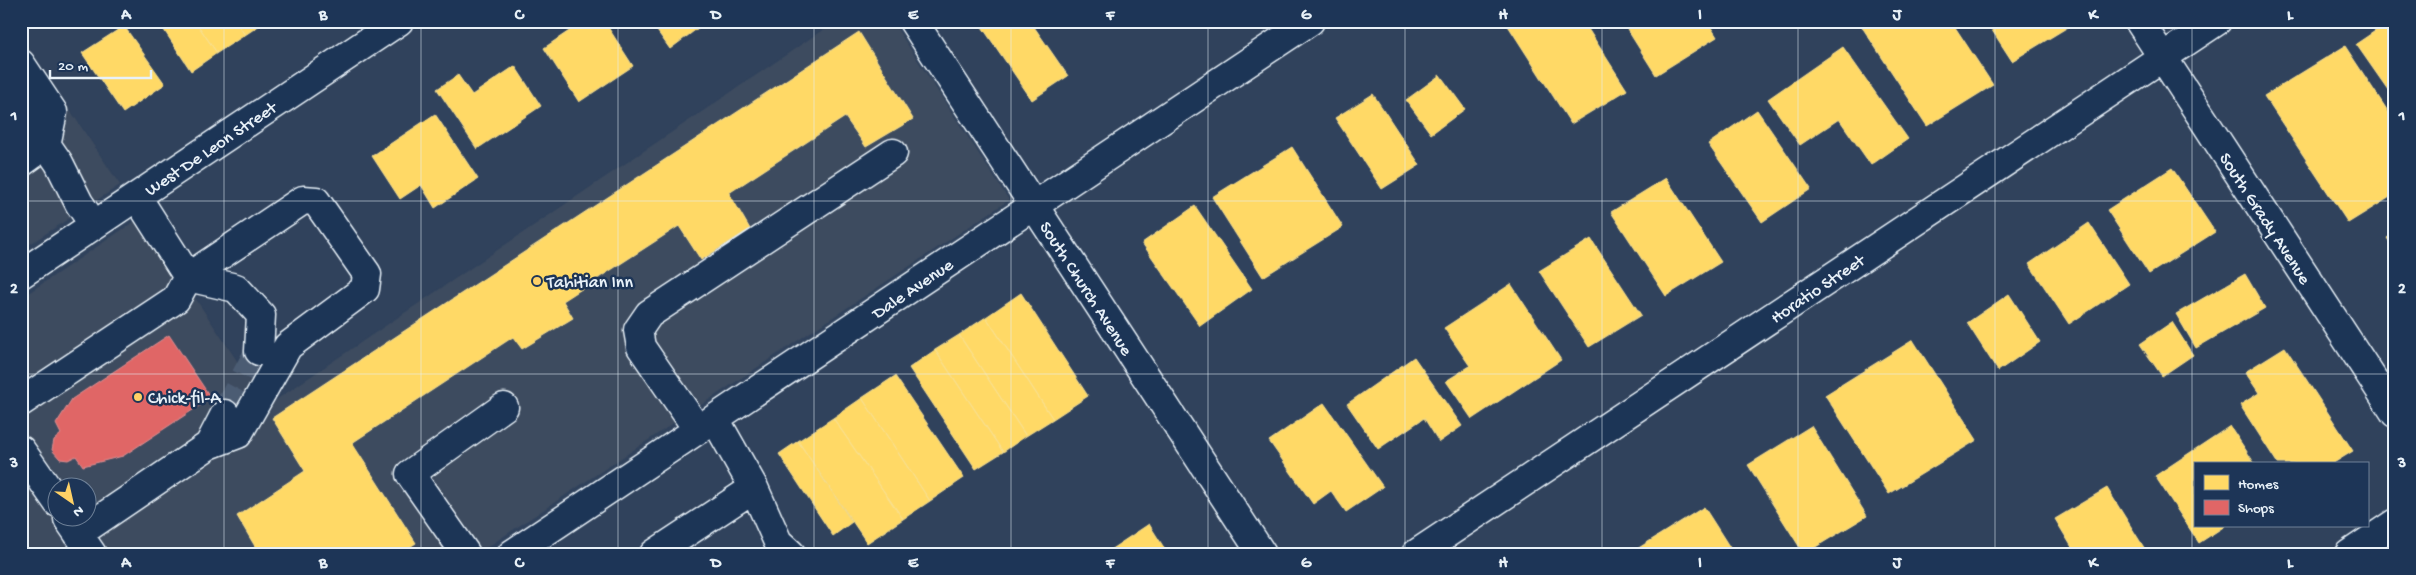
<svg xmlns="http://www.w3.org/2000/svg" width="2416" height="575" viewBox="0 0 2416 575" font-family="'Gochi Hand',sans-serif">
<style>
.built{fill:#3d4b5f;fill-rule:evenodd}
.homes{fill:#ffd966;stroke:#f8e092}
.shops{fill:#e06666;stroke:#e29092}
.lines{fill:none;stroke-linecap:round;stroke-linejoin:round}
.minor-tunnel{stroke:#4c5c73;stroke-width:28;stroke-dasharray:28 14;stroke-linecap:butt}
.minor-casing{stroke:#e8f1f8;stroke-width:31}
.minor{stroke:#1d3557;stroke-width:28}
.grid{fill:none;stroke:#e8f1f8;stroke-width:1;stroke-opacity:0.55}
.poi-dot{fill:#ffd166;stroke:#1d3557;stroke-width:2}
.labels{text-anchor:middle;stroke-width:5;stroke-linejoin:round;paint-order:stroke}
.street-label{font-size:18px;fill:#e8f1f8;stroke:#1d3557}
.poi-label{font-size:18px;fill:#e8f1f8;stroke:#1d3557;text-anchor:start}
.neatline{fill:none;stroke:#e8f1f8;stroke-width:2}
.grid-label{font-size:16px;text-anchor:middle;font-weight:bold;fill:#e8f1f8}
</style>
<rect width="100%" height="100%" fill="#30425c"/>
<filter id="ink" filterUnits="userSpaceOnUse"><feTurbulence type="fractalNoise" baseFrequency=".02" numOctaves="2"/><feDisplacementMap in="SourceGraphic" scale="10" xChannelSelector="R" yChannelSelector="G"/><feConvolveMatrix kernelMatrix="1 2 1 2 8 2 1 2 1" color-interpolation-filters="sRGB"/></filter>
<g filter="url(#ink)">
<path class="built" d="M836,21H892L1009,200L477,554H21V298L141,217L267,406ZM58,488H88V518H58Z
M21,37L120,185L21,250Z"/>
<path class="homes" d="M158,21H195L217,53L191,71Z
M195,21H235L245,35L217,53Z
M235,21H266L245,35Z
M584,21H604L633,66L579,102L544,48Z
M650,21H705L706,22L670,49Z
M978,21H1030L1068,76L1032,100Z
M1505,21H1583L1627,90L1571,124Z
M1622,21H1707L1717,37L1656,75Z
M1871,21H1951L1993,85L1927,126L1862,27Z
M1986,21H2072L2073,24L2012,61Z
M2390,21H2395V100L2356,44Z
M124,26L165,84L123,113L82,53Z
M859,32L913,119L866,147L845,117L729,193L750,229L701,260L679,226L563,301L573,318L522,349L513,337L352,443L416,543L399,554H246L256,548L237,516L305,471L272,418Z
M2345,46L2395,122V194L2348,223L2264,96Z
M1843,47L1908,139L1871,165L1839,119L1800,145L1768,99Z
M515,66L541,106L477,149L437,89L458,75L472,95Z
M1440,75L1465,109L1431,134L1406,100Z
M1373,94L1420,165L1382,189L1335,118Z
M1757,110L1811,189L1762,222L1708,144Z
M435,114L478,179L435,208L421,185L400,199L372,156Z
M1292,147L1343,227L1263,277L1212,197Z
M2172,168L2215,232L2149,274L2107,210Z
M1666,178L1721,262L1666,296L1611,212Z
M1195,206L1252,289L1200,326L1142,243Z
M2089,223L2129,284L2069,324L2029,264Z
M2395,233V250L2387,238Z
M1591,239L1641,315L1589,347L1539,271Z
M2245,274L2265,308L2196,348L2176,314Z
M1511,284L1561,360L1472,419L1446,381L1470,366L1444,328Z
M1021,293L1088,396L1053,419L986,317Z
M2009,294L2040,342L1998,371L1967,323Z
M986,317L1053,419L1026,436L959,335Z
M2172,322L2193,355L2162,376L2140,344Z
M959,335L1026,436L1003,452L935,350Z
M1913,340L1977,440L1889,494L1825,395Z
M2285,347L2353,451L2332,464H2278L2240,405L2259,393L2245,372Z
M935,350L1003,452L976,469L909,368Z
M1414,357L1462,426L1439,442L1424,418L1378,449L1347,404Z
M895,376L964,478L930,501L862,398Z
M862,398L930,501L903,519L833,418Z
M1324,403L1383,487L1346,512L1331,491L1313,504L1269,441Z
M833,418L903,519L867,543L798,441Z
M1811,426L1867,516L1804,554L1748,465Z
M2230,426L2255,464H2195V526H2225L2199,543L2155,476Z
M798,441L852,522L833,536L779,454Z
M2107,488L2148,554H2076L2055,519Z
M1704,507L1734,554H1641L1637,549Z
M1149,524L1168,554H1104Z"/>
<path class="shops" d="M169,335L211,398L123,456L83,466L76,456L68,460L60,459L52,450L54,440L61,434L56,424L72,399Z"/>
<g class="lines">
<path class="minor-tunnel" d="M225,414L259,351"/>
<g class="minor-casing">
<path id="minor" d="M913,21L1262,554
M2139,21L2395,413
M21,64L53,112L46,145L21,163
M21,108L59,163L79,203L94,225
M137,197L188,277L236,288L261,315L259,351
M21,274L399,21
M21,402L176,299L188,277L303,200L316,201L367,274L365,289L288,346L238,434L209,445L78,534
M715,419L754,488L778,542L791,554
M698,430L641,347L638,330L649,314L893,153
M209,445L225,414
M21,450L58,503
M68,519L92,554
M466,554L410,474L504,407
M512,554L1310,21
M654,554L754,488
M1416,554L2217,21
M2349,554L2395,523"/>
</g>
<use href="#minor" class="minor"/>
</g>
</g>
<path class="grid" d="M224,21V554M421,21V554M618,21V554M814,21V554M1011,21V554M1208,21V554M1405,21V554M1602,21V554M1798,21V554M1995,21V554M2192,21V554M21,201H2395M21,374H2395"/>
<g class="poi-dot">
<circle cx="537" cy="281" r="5"/>
<circle cx="138" cy="397" r="5"/>
</g>
<g class="labels">
<g class="street-label">
<text transform="translate(210 148) rotate(-34)" y="6">West De Leon Street</text>
<text transform="translate(2266 218) rotate(57)" y="6">South Grady Avenue</text>
<text transform="translate(912 288) rotate(-34)" y="6">Dale Avenue</text>
<text transform="translate(1087 288) rotate(57)" y="6">South Church Avenue</text>
<text transform="translate(1817 288) rotate(-34)" y="6">Horatio Street</text>
</g>
<g class="poi-label">
<text x="547" y="287">Tahitian Inn</text>
<text x="148" y="403">Chick-fil-A</text>
</g>
</g>
<rect width="2416" height="575" fill="none" stroke="#1d3557" stroke-width="55"/>
<rect x="2194" y="462" width="175" height="65" fill="#1d3557" stroke="#6e8097"/>
<rect x="2204" y="475" width="25" height="15" fill="#ffd966" stroke="#6e8097"/>
<text x="2238" y="488" font-size="15" fill="#e8f1f8">Homes</text>
<rect x="2204" y="500" width="25" height="15" fill="#e06666" stroke="#6e8097"/>
<text x="2238" y="512" font-size="15" fill="#e8f1f8">Shops</text>
<g transform="translate(72 502) rotate(146)"><circle r="24" fill="#1d3557" stroke="#6e8097"/>
<path d="M0-4L9 19L0 12L-9 19Z" fill="#ffd166"/>
<text y="-8" font-size="14" font-weight="bold" text-anchor="middle" fill="#e8f1f8">N</text>
</g>
<path d="M50 70v8h101v-8" fill="none" stroke="#e8f1f8" stroke-width="2.5"/>
<text x="58" y="70" font-size="15" fill="#e8f1f8" stroke="#1d3557" stroke-width="4" paint-order="stroke">20 m</text>
<rect x="28" y="28" width="2360" height="520" class="neatline"/>
<g class="grid-label">
<text x="126" y="19">A</text>
<text x="323" y="19">B</text>
<text x="519" y="19">C</text>
<text x="716" y="19">D</text>
<text x="913" y="19">E</text>
<text x="1110" y="19">F</text>
<text x="1306" y="19">G</text>
<text x="1503" y="19">H</text>
<text x="1700" y="19">I</text>
<text x="1897" y="19">J</text>
<text x="2093" y="19">K</text>
<text x="2290" y="19">L</text>
<text x="14" y="120">1</text>
<text x="2402" y="120">1</text>
<text x="14" y="293">2</text>
<text x="2402" y="293">2</text>
<text x="14" y="467">3</text>
<text x="2402" y="467">3</text>
<text x="126" y="567">A</text>
<text x="323" y="567">B</text>
<text x="519" y="567">C</text>
<text x="716" y="567">D</text>
<text x="913" y="567">E</text>
<text x="1110" y="567">F</text>
<text x="1306" y="567">G</text>
<text x="1503" y="567">H</text>
<text x="1700" y="567">I</text>
<text x="1897" y="567">J</text>
<text x="2093" y="567">K</text>
<text x="2290" y="567">L</text>
</g>
</svg>
